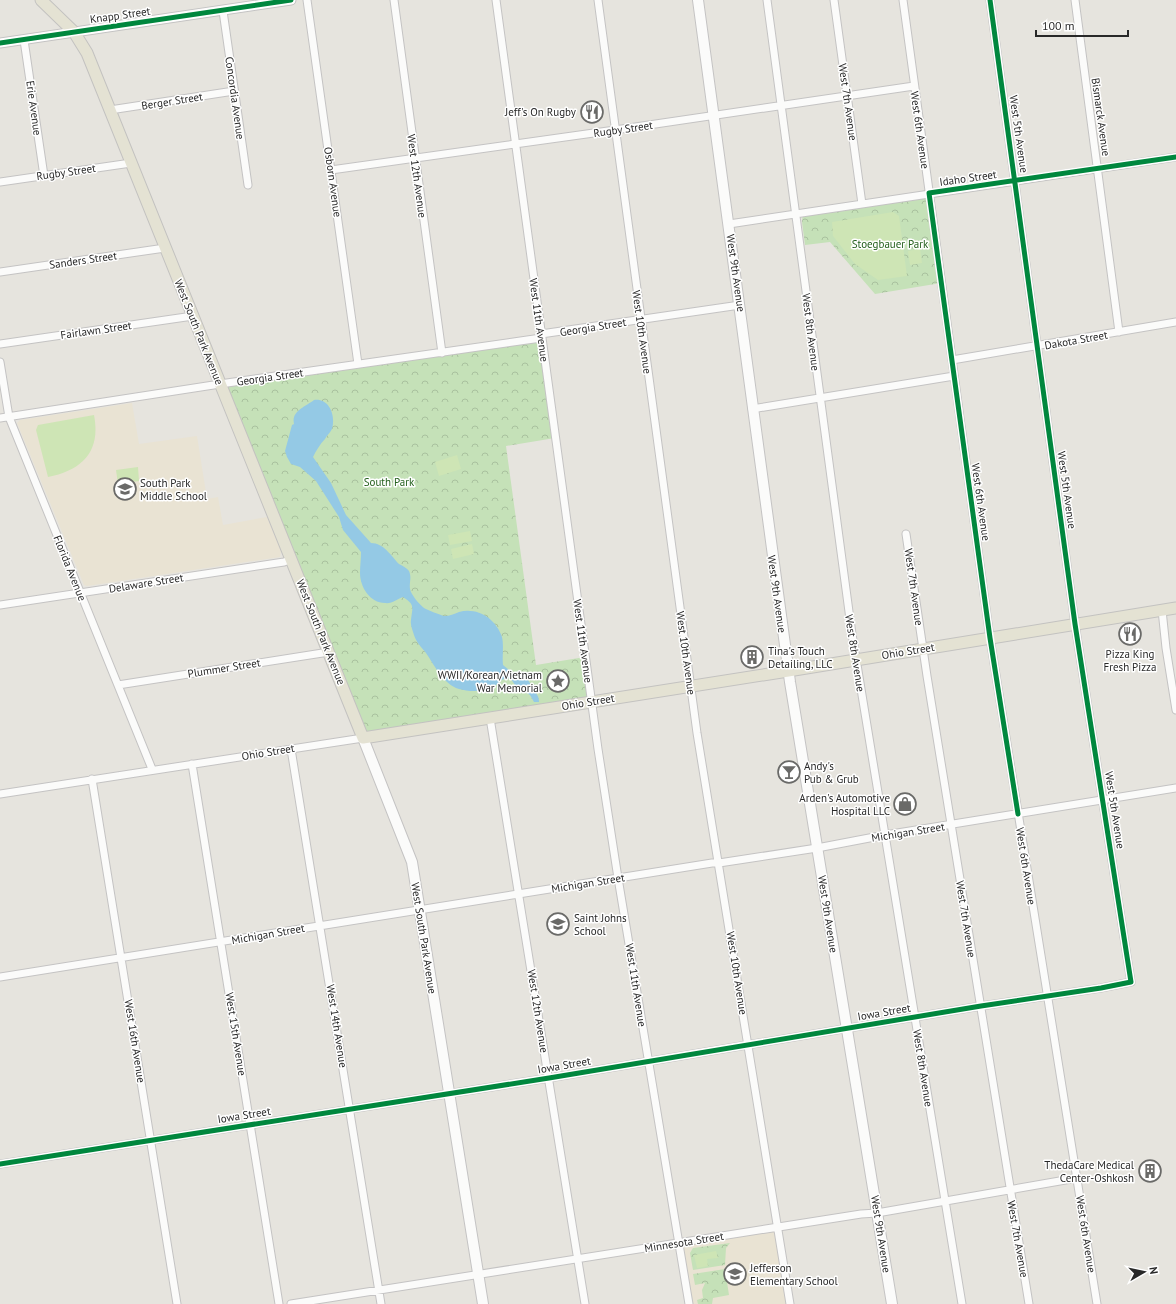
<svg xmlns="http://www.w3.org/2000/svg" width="1176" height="1304" viewBox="0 0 1176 1304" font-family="'PT Sans',sans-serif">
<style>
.education{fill:#e9e3d3}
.park{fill:url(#park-crowns)}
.pitch{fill:#cee5b5}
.water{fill:#94c9e5}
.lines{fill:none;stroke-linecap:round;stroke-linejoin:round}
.minor-casing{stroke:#c4c3c3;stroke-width:9}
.tertiary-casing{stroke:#c4c3c3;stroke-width:11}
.secondary-casing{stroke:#c4c3c3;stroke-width:12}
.primary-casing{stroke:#c3c2c0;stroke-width:13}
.minor{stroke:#fbfbfa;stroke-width:7}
.tertiary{stroke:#fbfbfa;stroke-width:9}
.secondary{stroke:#fbfbfa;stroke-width:10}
.primary{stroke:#e4e2d3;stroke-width:11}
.cycleway-casing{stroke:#fff;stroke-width:8}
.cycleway{stroke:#00873e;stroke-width:5}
.labels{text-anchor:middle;stroke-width:3;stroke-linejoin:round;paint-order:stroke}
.street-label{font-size:11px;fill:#282828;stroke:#fff}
.poi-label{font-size:11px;fill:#282828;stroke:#fff;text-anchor:start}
.park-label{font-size:11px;fill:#24601d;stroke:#fff}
</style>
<defs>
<pattern id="park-crowns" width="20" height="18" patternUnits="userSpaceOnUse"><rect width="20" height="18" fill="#c5e1b8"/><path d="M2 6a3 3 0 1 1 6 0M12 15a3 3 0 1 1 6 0" fill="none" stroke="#a9c19e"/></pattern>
</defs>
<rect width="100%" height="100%" fill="#e6e4de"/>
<path class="education" d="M132,403L139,444L197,436L207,499L218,497L223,525L267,517L281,551L280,557L87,586L84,585L17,423L20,420Z
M777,1227L790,1304H689L680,1243Z"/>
<path class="park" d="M929,193L941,283L875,294L830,242L805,245L802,222L803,213Z
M541,339L555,438L506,446L536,665L585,657L592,702L363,738L220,384Z
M730,1243L726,1248L725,1265L693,1270L690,1253L693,1248Z
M725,1269L729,1295L713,1298L712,1304H698L697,1300L703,1298L702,1290L705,1283L695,1285L693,1274Z"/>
<path class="pitch" d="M893,212L899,216L907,276L878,280L855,264L833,236L832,222Z
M920,249L922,263L910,265L908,251Z
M94,415C101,451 83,470 48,477L36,430L38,425Z
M457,455L461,469L439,476L435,462Z
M138,467L139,481L118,484L116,470Z
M470,531L472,541L450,545L448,535Z
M472,544L474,554L453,559L451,549Z
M716,1251L718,1258L707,1259L708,1266L697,1268L694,1255Z"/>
<path class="water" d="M314,400C329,398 336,415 332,429C330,433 327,435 325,439C320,444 316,451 313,457L331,483L346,515L371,543C384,543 391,556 399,564C403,566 407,568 409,571C412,578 409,582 410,589C411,595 420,605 424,608C428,610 440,615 444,616C450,616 454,614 459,612C478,607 496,619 502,637C504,646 502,656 503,665L514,674C526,672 529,682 534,690C537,695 539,696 539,702H534L530,695L519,688L518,685H515L511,679C502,676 500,683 493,687C484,692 469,692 459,689C443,684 435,666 426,653C422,648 416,642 414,635C413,631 410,625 411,620C412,608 416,605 403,597C397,599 392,604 385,603C370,603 360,587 360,573C360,566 361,559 361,552L343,530L339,517L316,481L300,467L291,464L287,457L285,451L292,425L294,424C291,411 305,407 314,400Z"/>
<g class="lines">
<g class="minor-casing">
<path id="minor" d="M307,0L358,364
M394,0L442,353
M496,0L598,749L618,878L689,1304
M598,0L697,733L790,1304
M767,0L852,634L962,1304
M834,0L862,204
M903,0L990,638L1097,1304
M1075,0L1119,332
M223,11L248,185
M24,40L44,176
M110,110L234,91
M331,170L608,131L914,86
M0,182L131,163
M729,224L1176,157
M0,272L165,248
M541,334L740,305
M0,344L193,316
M952,360L1176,322
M0,362L9,417L152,769
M752,409L954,376
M0,418L220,384L541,338
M906,534L927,676L1029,1304
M0,605L284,562L292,559
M1162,610L1166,648L1176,710
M118,685L329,652
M490,718L585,1304
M291,749L381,1304
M192,764L279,1304
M92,779L177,1304
M0,794L363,738
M0,977L712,863H719L817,848L885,835L1176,788
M0,1164L549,1078L981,1006L1101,988L1131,982L1075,624L990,0
M291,1304L861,1214L877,1213L1077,1178"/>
</g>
<g class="tertiary-casing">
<path id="tertiary" d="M0,43L291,0"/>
</g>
<g class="secondary-casing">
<path id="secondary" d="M698,0L790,682L892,1304
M363,738L412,862L483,1304"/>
</g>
<g class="primary-casing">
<path id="primary" d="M41,0L74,32L87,53L363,738L788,671L1176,608"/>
</g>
<use href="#minor" class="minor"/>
<use href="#tertiary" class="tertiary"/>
<use href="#secondary" class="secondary"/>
<use href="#primary" class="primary"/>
<g class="cycleway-casing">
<path id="cycleway" d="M0,43L291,0
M1018,814L990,638L929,193L1176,157
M0,1164L549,1078L981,1006L1101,988L1131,982L1075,624L990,0"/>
</g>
<use href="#cycleway" class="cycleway"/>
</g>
<defs>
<g id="restaurant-ring" transform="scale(1.15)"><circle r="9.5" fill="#fff" stroke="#6a6a68" stroke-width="1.5"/><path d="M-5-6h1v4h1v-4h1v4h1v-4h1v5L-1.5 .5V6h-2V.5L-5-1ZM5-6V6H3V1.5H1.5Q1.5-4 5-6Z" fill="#6a6a68"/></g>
<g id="school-ring" transform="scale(1.15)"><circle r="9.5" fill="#fff" stroke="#6a6a68" stroke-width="1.5"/><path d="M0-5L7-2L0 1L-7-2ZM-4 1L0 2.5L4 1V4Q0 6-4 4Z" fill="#6a6a68"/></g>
<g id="building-ring" transform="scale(1.15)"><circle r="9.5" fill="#fff" stroke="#6a6a68" stroke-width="1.5"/><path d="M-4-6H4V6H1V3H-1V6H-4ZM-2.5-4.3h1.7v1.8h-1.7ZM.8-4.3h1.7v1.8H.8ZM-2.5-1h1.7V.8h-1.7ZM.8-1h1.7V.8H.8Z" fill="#6a6a68"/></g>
<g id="sight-ring" transform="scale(1.15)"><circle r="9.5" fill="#fff" stroke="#6a6a68" stroke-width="1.5"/><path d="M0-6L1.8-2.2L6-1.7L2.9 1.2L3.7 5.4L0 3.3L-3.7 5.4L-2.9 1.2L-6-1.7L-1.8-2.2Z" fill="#6a6a68"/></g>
<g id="bar-ring" transform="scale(1.15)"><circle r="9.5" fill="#fff" stroke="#6a6a68" stroke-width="1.5"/><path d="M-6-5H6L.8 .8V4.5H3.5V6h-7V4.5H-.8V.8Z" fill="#6a6a68"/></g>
<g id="shop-ring" transform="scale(1.15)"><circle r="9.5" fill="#fff" stroke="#6a6a68" stroke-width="1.5"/><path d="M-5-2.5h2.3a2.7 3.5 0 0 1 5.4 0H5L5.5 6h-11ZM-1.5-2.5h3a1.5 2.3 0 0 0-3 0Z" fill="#6a6a68"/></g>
</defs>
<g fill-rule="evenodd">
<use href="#restaurant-ring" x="592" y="112"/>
<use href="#school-ring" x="125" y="489"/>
<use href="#restaurant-ring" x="1130" y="634"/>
<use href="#building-ring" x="752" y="657"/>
<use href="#sight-ring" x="558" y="681"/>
<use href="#bar-ring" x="789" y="772"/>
<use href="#shop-ring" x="905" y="804"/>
<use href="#school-ring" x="558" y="924"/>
<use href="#building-ring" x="1150" y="1171"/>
<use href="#school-ring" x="735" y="1274"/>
</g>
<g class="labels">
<g class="street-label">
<text transform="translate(120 15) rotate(-8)" y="4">Knapp Street</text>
<text transform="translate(235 98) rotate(82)" y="4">Concordia Avenue</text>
<text transform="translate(172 101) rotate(-9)" y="4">Berger Street</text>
<text transform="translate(848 102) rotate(82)" y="4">West 7th Avenue</text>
<text transform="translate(34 108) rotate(82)" y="4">Erie Avenue</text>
<text transform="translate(1101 117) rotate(82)" y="4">Bismarck Avenue</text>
<text transform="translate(623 129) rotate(-8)" y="4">Rugby Street</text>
<text transform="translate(920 130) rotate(82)" y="4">West 6th Avenue</text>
<text transform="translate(1019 134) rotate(82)" y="4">West 5th Avenue</text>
<text transform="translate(66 172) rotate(-8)" y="4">Rugby Street</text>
<text transform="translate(417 176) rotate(82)" y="4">West 12th Avenue</text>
<text transform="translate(968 178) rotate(-8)" y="4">Idaho Street</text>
<text transform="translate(333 182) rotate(82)" y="4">Osborn Avenue</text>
<text transform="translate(83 260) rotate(-8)" y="4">Sanders Street</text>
<text transform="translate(736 273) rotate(82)" y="4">West 9th Avenue</text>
<text transform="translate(539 320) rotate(82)" y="4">West 11th Avenue</text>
<text transform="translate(593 327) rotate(-9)" y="4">Georgia Street</text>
<text transform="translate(96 330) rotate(-8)" y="4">Fairlawn Street</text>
<text transform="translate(199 332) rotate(68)" y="4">West South Park Avenue</text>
<text transform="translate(642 332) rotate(82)" y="4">West 10th Avenue</text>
<text transform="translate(811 332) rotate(83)" y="4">West 8th Avenue</text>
<text transform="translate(1076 340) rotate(-10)" y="4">Dakota Street</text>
<text transform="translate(270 377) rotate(-8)" y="4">Georgia Street</text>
<text transform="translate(1067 490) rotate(82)" y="4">West 5th Avenue</text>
<text transform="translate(981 502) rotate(82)" y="4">West 6th Avenue</text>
<text transform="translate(70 568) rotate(68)" y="4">Florida Avenue</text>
<text transform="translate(146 583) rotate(-9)" y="4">Delaware Street</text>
<text transform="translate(914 587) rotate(82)" y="4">West 7th Avenue</text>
<text transform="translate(777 594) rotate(82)" y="4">West 9th Avenue</text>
<text transform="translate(321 632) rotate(68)" y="4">West South Park Avenue</text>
<text transform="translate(583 641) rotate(82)" y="4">West 11th Avenue</text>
<text transform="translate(908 651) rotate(-9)" y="4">Ohio Street</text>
<text transform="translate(686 653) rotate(82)" y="4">West 10th Avenue</text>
<text transform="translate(855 653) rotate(81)" y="4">West 8th Avenue</text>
<text transform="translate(224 668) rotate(-9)" y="4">Plummer Street</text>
<text transform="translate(588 702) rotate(-9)" y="4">Ohio Street</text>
<text transform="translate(268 752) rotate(-9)" y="4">Ohio Street</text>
<text transform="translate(1115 810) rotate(81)" y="4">West 5th Avenue</text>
<text transform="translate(908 832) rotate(-9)" y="4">Michigan Street</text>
<text transform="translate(1026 866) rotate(81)" y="4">West 6th Avenue</text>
<text transform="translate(588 883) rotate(-9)" y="4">Michigan Street</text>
<text transform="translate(828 914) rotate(81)" y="4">West 9th Avenue</text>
<text transform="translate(966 919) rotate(81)" y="4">West 7th Avenue</text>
<text transform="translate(268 934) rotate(-10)" y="4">Michigan Street</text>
<text transform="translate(424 938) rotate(81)" y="4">West South Park Avenue</text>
<text transform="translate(737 973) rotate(81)" y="4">West 10th Avenue</text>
<text transform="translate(636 985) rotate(81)" y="4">West 11th Avenue</text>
<text transform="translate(538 1011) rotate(81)" y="4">West 12th Avenue</text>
<text transform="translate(884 1012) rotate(-10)" y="4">Iowa Street</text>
<text transform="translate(337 1026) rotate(81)" y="4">West 14th Avenue</text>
<text transform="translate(236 1034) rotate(81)" y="4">West 15th Avenue</text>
<text transform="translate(135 1041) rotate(81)" y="4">West 16th Avenue</text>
<text transform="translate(564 1065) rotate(-10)" y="4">Iowa Street</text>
<text transform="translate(923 1068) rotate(81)" y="4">West 8th Avenue</text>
<text transform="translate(244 1115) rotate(-9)" y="4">Iowa Street</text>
<text transform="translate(881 1234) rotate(81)" y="4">West 9th Avenue</text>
<text transform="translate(1086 1234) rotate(81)" y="4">West 6th Avenue</text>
<text transform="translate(1018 1239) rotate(80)" y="4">West 7th Avenue</text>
<text transform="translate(684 1242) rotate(-9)" y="4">Minnesota Street</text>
</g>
<g class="poi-label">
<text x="576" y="116" text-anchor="end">Jeff's On Rugby</text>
<text x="140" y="487">South Park<tspan x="140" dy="13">Middle School</tspan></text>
<text x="768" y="655">Tina's Touch<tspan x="768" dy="13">Detailing, LLC</tspan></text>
<text x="1130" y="658" text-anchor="middle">Pizza King<tspan x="1130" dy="13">Fresh Pizza</tspan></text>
<text x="542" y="679" text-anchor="end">WWII/Korean/Vietnam<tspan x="542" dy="13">War Memorial</tspan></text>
<text x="804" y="770">Andy's<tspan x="804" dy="13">Pub &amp; Grub</tspan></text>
<text x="890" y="802" text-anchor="end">Arden's Automotive<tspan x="890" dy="13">Hospital LLC</tspan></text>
<text x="574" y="922">Saint Johns<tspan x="574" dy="13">School</tspan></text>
<text x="1134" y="1169" text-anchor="end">ThedaCare Medical<tspan x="1134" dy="13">Center-Oshkosh</tspan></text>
<text x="750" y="1272">Jefferson<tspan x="750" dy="13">Elementary School</tspan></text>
</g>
<g class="park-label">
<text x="890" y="248">Stoegbauer Park</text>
<text x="389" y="486">South Park</text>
</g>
</g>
<g transform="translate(1144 1272) rotate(81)" stroke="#ffffff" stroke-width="3" paint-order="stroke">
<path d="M0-3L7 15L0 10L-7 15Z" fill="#282828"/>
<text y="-6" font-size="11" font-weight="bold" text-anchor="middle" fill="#282828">N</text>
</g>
<path d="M1036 30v6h92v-6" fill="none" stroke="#282828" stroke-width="2"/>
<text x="1042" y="30" font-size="12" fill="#282828" stroke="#ffffff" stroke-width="3" paint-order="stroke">100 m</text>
</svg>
